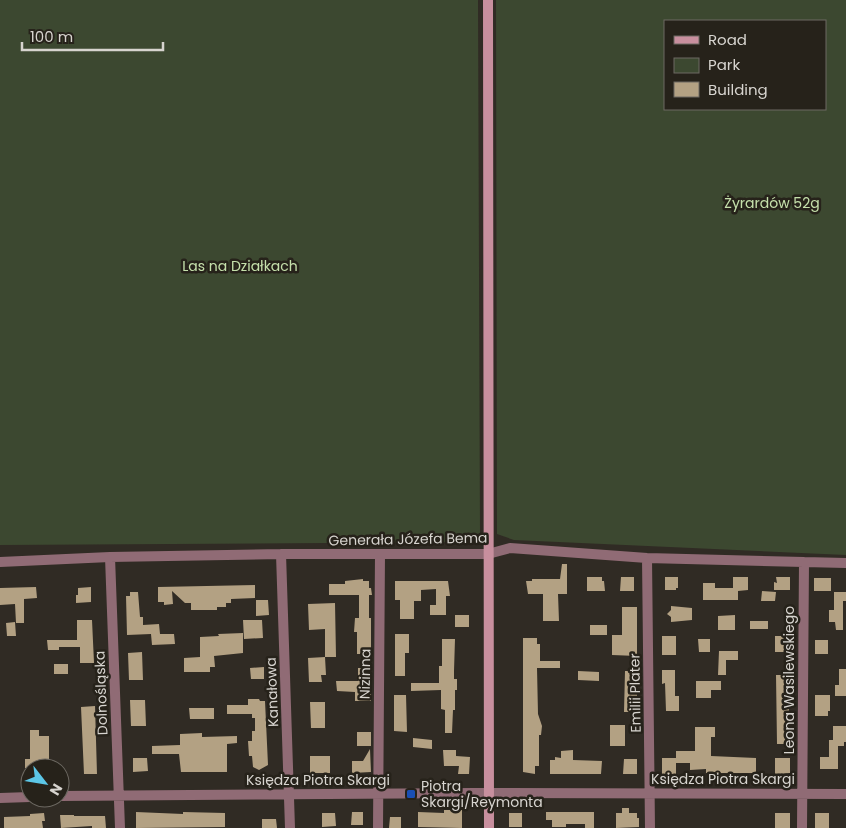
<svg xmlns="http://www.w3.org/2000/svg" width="846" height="828" viewBox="0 0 846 828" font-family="Poppins,sans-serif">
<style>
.green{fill:#3c4830;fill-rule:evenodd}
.building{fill:#b3a183}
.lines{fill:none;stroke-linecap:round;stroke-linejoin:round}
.street{stroke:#906b75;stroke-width:10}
.secondary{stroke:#c88f9e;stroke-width:10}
.transit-dot{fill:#1a4fb4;stroke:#26221a;stroke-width:2}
.labels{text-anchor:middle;stroke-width:5;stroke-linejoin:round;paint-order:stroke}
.park-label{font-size:14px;fill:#c5e0ab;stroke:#26221a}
.street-label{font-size:14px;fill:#d7d4cf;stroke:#26221a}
.poi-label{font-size:14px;fill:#d7d4cf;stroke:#26221a;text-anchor:start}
</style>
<rect width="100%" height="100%" fill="#302b24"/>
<path class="green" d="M0,0H478L480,533L473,542L0,545Z
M496,0H846V555L514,540L497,534ZM825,21V109H665V21Z"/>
<path class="building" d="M562,564H567V594H558L559,621H543V594H528L526,581H532V579H560Z
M587,577H602V581H604L605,591H587Z
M621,577H634V591H620Z
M665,577H678V588H676V590H665Z
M733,577H748V590L738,591V600H703V583H715V588H733Z
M776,577H790V590H774V582L777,583Z
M814,578H831V591H814Z
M363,579V581H369V588H371L372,595H369V618H371V654H357V632H354L355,618H359V595H329V584H345V581Z
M395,581H448L450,596H446V615H430V605H436V589L421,590V601H414V619H400V600H395Z
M255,585V598L231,599V603H226V607H217V610H191V603H185L172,591L173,604L164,605V602H158V587Z
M36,587L37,598L24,599V623H16L15,604L0,605V588Z
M91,587V602L76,603V595H78V588Z
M762,591L776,592L775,601H761Z
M130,592H138L140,617H143V625L159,624L160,634H174L175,644L152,645L151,634L127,635L126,596H130Z
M834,592H846V601H843V630H836L835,622H829V610H834Z
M256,600H268L269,615L256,616Z
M335,603L336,657H325L326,675H321L322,682H309L308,658L325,657V629L309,630L308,604Z
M671,606L692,608V620L671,622V617L667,614L671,610Z
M622,607H637V656L612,655V635H622Z
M455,615H469V627H455Z
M735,615V630H718V616Z
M77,620H92L94,663H80V647H59V650H48L47,640H77Z
M243,620H262L263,638L244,639Z
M750,621H768V629H750Z
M15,622L16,636H7L6,623Z
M590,625H607V635H590Z
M243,633V653L214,656L215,667H210V672H184V658L200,657V637L219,636L218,634Z
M395,634H409V653H405V676H395Z
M662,636H676V655H662Z
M775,636H786V638H789V652H775Z
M523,638H537V644H540V661H560V668H537L538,714L542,726L541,735H539V766H535V774L523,772Z
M442,639H455L454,671V679H457V690H455V710H453L452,733H445V710L441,709V690L411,691V683H439V666H442Z
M698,639H710V652H699Z
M815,640H828V654H815Z
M719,651H738V660H726V675H718Z
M142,652L143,680H129L128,653Z
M54,664H68V674H54Z
M264,667V679H251L250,668Z
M358,668H371V701H355V692L337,691L336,681H358Z
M839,669H846V696H835V685H839Z
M662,670H675V696H679V711H666L665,683L662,684Z
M578,671L599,672V681L578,680Z
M625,671H637V712H624Z
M776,675H789V744H777Z
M696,681H721V690H711V698H696Z
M394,695H406L407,732L394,731Z
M815,695H830V711H828V716H815Z
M248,699H259L260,701H265L268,765L259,770L253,767L252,756H249L248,741H252V731H255V718H252V714H227V705H248Z
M130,700H145L146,726H131Z
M310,702H325V728H311Z
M95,706L97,774H84L81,707Z
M189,708H214V719H190Z
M610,725H625V746H610Z
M833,726H846V742H844V746H838V769H820V757H829V740H833Z
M695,727H715V737H711V756L756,758V773H706V769L690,770V763H676V774H662V758H676V751H695Z
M30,730H39V736H49V768H25V759H30Z
M357,732H371V746H357Z
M202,733V737L237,736V743L227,744V772H181L179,754H152V746L180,745V734Z
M413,738L432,740V749L413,747Z
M370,749L371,772L352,773V761H363Z
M443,750H456V756L470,757L469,774H458L459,766H444Z
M573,750V760L602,761L601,774H550V760H555V757L561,758V751Z
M310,756H330V773H310Z
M133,758H147L148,771L133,772Z
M775,758H790V773L775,774Z
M624,759H637V774H623Z
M622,808H629V813H637V818H639V827L616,828V813H622Z
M444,810H462V828L418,827V812L444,813Z
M136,812L183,814V812L225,813V827L136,828Z
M352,812H363V825H351Z
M546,812H594V828H585V824H566V827H552V820H546Z
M44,813L45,821H42L43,828H4V817L30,816V814Z
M322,813H335L336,826L322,827Z
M509,813H522V827H509Z
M775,813H790V828H775Z
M815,813H829V828H815Z
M60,815H74V816H105L106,828H92V826L61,828Z
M390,817H401V828H389Z
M262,819H276L277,828H262Z"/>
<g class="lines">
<path class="street" d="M281,554L290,828
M110,557L120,828
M647,558L650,828
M0,562L110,557L281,554H488L510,548L647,558L846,563
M60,796L475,793L846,794
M0,798L30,797
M378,828L380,554
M802,828L804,562"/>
<path class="secondary" d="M488,0L489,828"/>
</g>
<rect class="transit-dot" x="406" y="789" width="10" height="10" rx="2.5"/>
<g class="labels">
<g class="park-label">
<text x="772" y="208">Żyrardów 52g</text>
<text x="240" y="271">Las na Działkach</text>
</g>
<g class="street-label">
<text transform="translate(408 539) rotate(-1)" y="5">Generała Józefa Bema</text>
<text transform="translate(365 674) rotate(-89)" y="5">Nizinna</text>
<text transform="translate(789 680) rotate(-90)" y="5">Leona Wasilewskiego</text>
<text transform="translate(272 692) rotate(-92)" y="5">Kanałowa</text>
<text transform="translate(101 693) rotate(-92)" y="5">Dolnośląska</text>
<text transform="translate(635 693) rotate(-91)" y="5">Emilii Plater</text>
<text x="723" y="784">Księdza Piotra Skargi</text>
<text x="318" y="785">Księdza Piotra Skargi</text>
</g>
<g class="poi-label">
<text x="421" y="791">Piotra<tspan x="421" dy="16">Skargi/Reymonta</tspan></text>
</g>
</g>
<rect x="664" y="20" width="162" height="90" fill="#26221a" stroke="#6d6962"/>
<rect x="674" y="36" width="25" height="8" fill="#c88f9e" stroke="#6d6962"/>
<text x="708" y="45" font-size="15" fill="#d7d4cf">Road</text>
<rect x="674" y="58" width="25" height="15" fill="#3c4830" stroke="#6d6962"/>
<text x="708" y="70" font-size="15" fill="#d7d4cf">Park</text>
<rect x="674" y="82" width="25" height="15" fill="#b3a183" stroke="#6d6962"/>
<text x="708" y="95" font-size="15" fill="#d7d4cf">Building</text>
<g transform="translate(45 783) rotate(121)"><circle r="24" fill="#26221a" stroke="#6d6962"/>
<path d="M0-4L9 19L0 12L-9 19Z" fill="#5cc7e7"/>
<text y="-8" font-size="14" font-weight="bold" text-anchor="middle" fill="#d7d4cf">N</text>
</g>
<path d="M22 42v8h141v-8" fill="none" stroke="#d7d4cf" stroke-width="2.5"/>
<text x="30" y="42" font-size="15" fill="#d7d4cf" stroke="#26221a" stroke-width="4" paint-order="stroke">100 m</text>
</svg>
